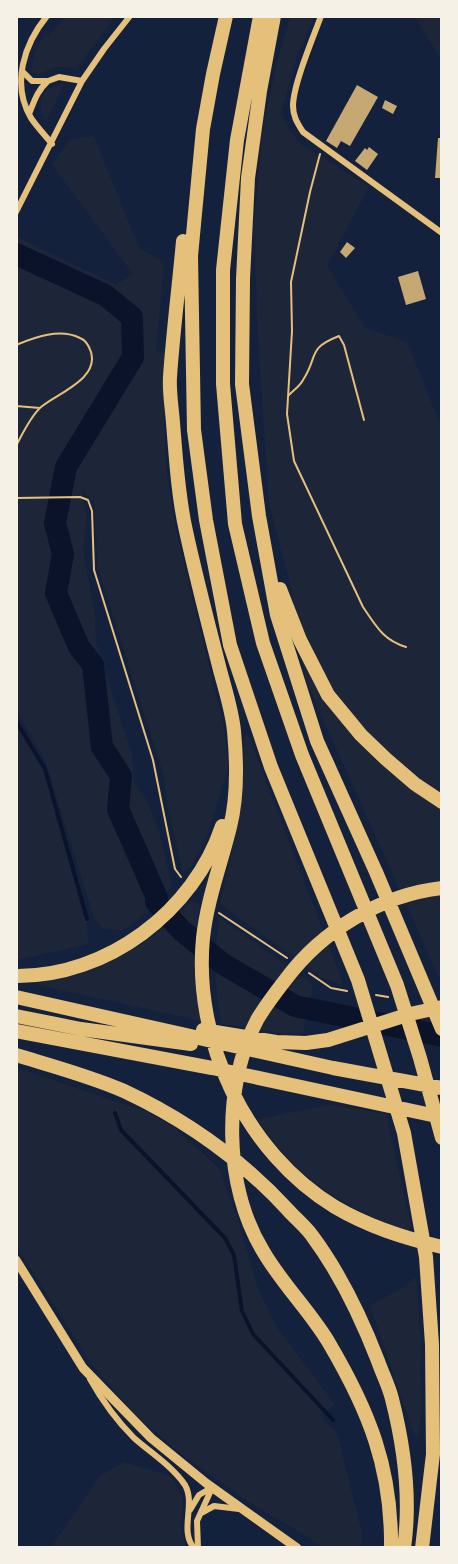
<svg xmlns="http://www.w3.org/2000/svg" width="458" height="1564" viewBox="0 0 458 1564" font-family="'PT Sans',sans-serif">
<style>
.green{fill:#1d2539}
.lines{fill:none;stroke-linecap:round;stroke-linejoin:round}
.stream{stroke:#0b132b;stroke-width:4}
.river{stroke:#0b132b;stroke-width:22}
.building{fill:#c6a872}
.path{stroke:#e5c07b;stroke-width:2}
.minor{stroke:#e5c07b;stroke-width:6}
.tertiary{stroke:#e5c07b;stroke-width:9}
.motorway{stroke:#e5c07b;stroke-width:14}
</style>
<rect width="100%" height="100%" fill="#14213d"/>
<path class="green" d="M65,17H115L77,68L56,67L40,74L34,73L31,67L36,49L45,34L48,36Z
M290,17H314L297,57L281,113L289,130L302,145L369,187L327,265L365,328L407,342L441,426V982L306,681L293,596L269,504L258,338L254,224L262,134L277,62Z
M414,17H441V59L417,21Z
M64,84L47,120L43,118C36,99 43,86 64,84Z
M94,136L139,248L164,262L156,351L165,353L164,422L167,476L176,530L225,732L228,767L208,834L192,866L183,872L167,805L164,776L98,569L94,503L81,488L87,515L83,551L95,615L96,642L132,755L134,783L146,799L159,831L172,886L150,910L122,931L102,928L94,918L45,759L17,712V237L116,285L133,274L52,165L69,140Z
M16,721L45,769L87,919L88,944L17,960Z
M245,733L250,739L344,986L321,977L220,904L233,848L243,783Z
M191,901L200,904C192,947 193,979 201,1021L38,985V980C99,969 150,949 191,901Z
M219,917L313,985L303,1033H281L222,1024C213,988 215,954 219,917Z
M17,1068L150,1113L174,1128L219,1168L238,1220L258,1289L276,1326L335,1404L320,1416L337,1433L362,1533L361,1547H321L306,1536L247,1501L180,1453L134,1414L91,1363L17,1248Z
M330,1105L386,1114L411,1226L408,1232C365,1215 326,1196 292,1163C279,1150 268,1134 257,1119Z
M416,1277L421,1344L420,1372L422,1400L418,1441L413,1432L370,1305L403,1288Z
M124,1462L171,1476L183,1499L181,1527L186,1547H51L100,1476Z"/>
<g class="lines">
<path class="stream" d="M16,721L45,769L87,919
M115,1113L121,1130L225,1238L234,1255L242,1311L253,1334L333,1420"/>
<path class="river" d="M16,254L105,295L132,317L133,357L66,467L55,523L63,554L56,593L79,647L93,665L102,747L121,776L118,809L157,898L156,902L181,930L223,964L295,1006L442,1036"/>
</g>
<path class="building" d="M357,85L378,97L350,146L341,141L337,148L326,141Z
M385,100L397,106L393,114L382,108Z
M438,138H442V178H435Z
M369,147L378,154L367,170L355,161L365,148L367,150Z
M347,242L355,248L346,258L340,252Z
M418,271L426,299L406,305L398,277Z"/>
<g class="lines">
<path class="path" d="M320,154L310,192L291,282L292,331L287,414L294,461L363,607C376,626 383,640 406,647
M16,345C35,337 60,328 80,338C86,340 89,346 91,352C99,379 58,393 41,407C30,417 23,433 16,446
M289,395C294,390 300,386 303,380C319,356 306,349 339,336L344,345L364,420
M16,406L40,408
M16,498L80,497L88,500L92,511L94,570L153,760L175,869L181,877
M219,913L287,958
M309,973L331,988L347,991
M376,995L388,997"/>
<path class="minor" d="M47,16C24,44 11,84 31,118C37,127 45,135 52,144
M321,16C313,38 293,85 293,106C293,117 298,124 303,132L442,233
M22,71L32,81H48L59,77L82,81
M29,114C34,102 37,91 47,82
M16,212L82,81L104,49L130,16
M90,1379C103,1402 115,1419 134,1438C151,1453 172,1466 185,1485C196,1504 179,1531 194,1548
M190,1510L199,1495L211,1488
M203,1512L214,1506L239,1509
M198,1548L197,1521L212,1488"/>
<path class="tertiary" d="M16,1260L83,1368L151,1438L206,1483L297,1548"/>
<path class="motorway" d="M226,16L213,74L203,129L191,256L194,430L206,520L230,645L271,767L358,980L404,1133L426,1257L432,1344L433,1454L422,1548
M260,16L237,140L223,270V384L235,524L263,643L302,755L397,985L420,1058L442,1138
M274,16L260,91L248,178L243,279L242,384L259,516L277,615L317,741L376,872L442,1029
M183,241C179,286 173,332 170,377C169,392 172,408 173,423C176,458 178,496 186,531C196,577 208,623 220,670C225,689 232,710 234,731C237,763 238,796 230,827C221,864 207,900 203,938C193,1041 246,1153 335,1207C369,1227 404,1238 442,1247
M280,589L300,640L328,695L361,735L386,759L415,784L442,802
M16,976C107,977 194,911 222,826
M16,997L333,1068L442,1088
M16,1016L81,1029L191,1044
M203,1030L276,1042L306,1043L328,1040L410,1014L442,1007
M16,1031L212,1068L441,1117
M16,1055C52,1066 90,1076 124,1091C186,1120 242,1160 288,1210C296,1219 306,1227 313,1237C341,1275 361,1317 378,1361C382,1373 389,1386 392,1399C404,1446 411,1499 404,1548
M391,1548C392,1468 369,1411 329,1343C310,1311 282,1284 263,1251C224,1187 222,1087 257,1020C265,1006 276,992 286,979C322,931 380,895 442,888"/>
</g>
<rect width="458" height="1564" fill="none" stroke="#f6f1e7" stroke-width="36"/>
</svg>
